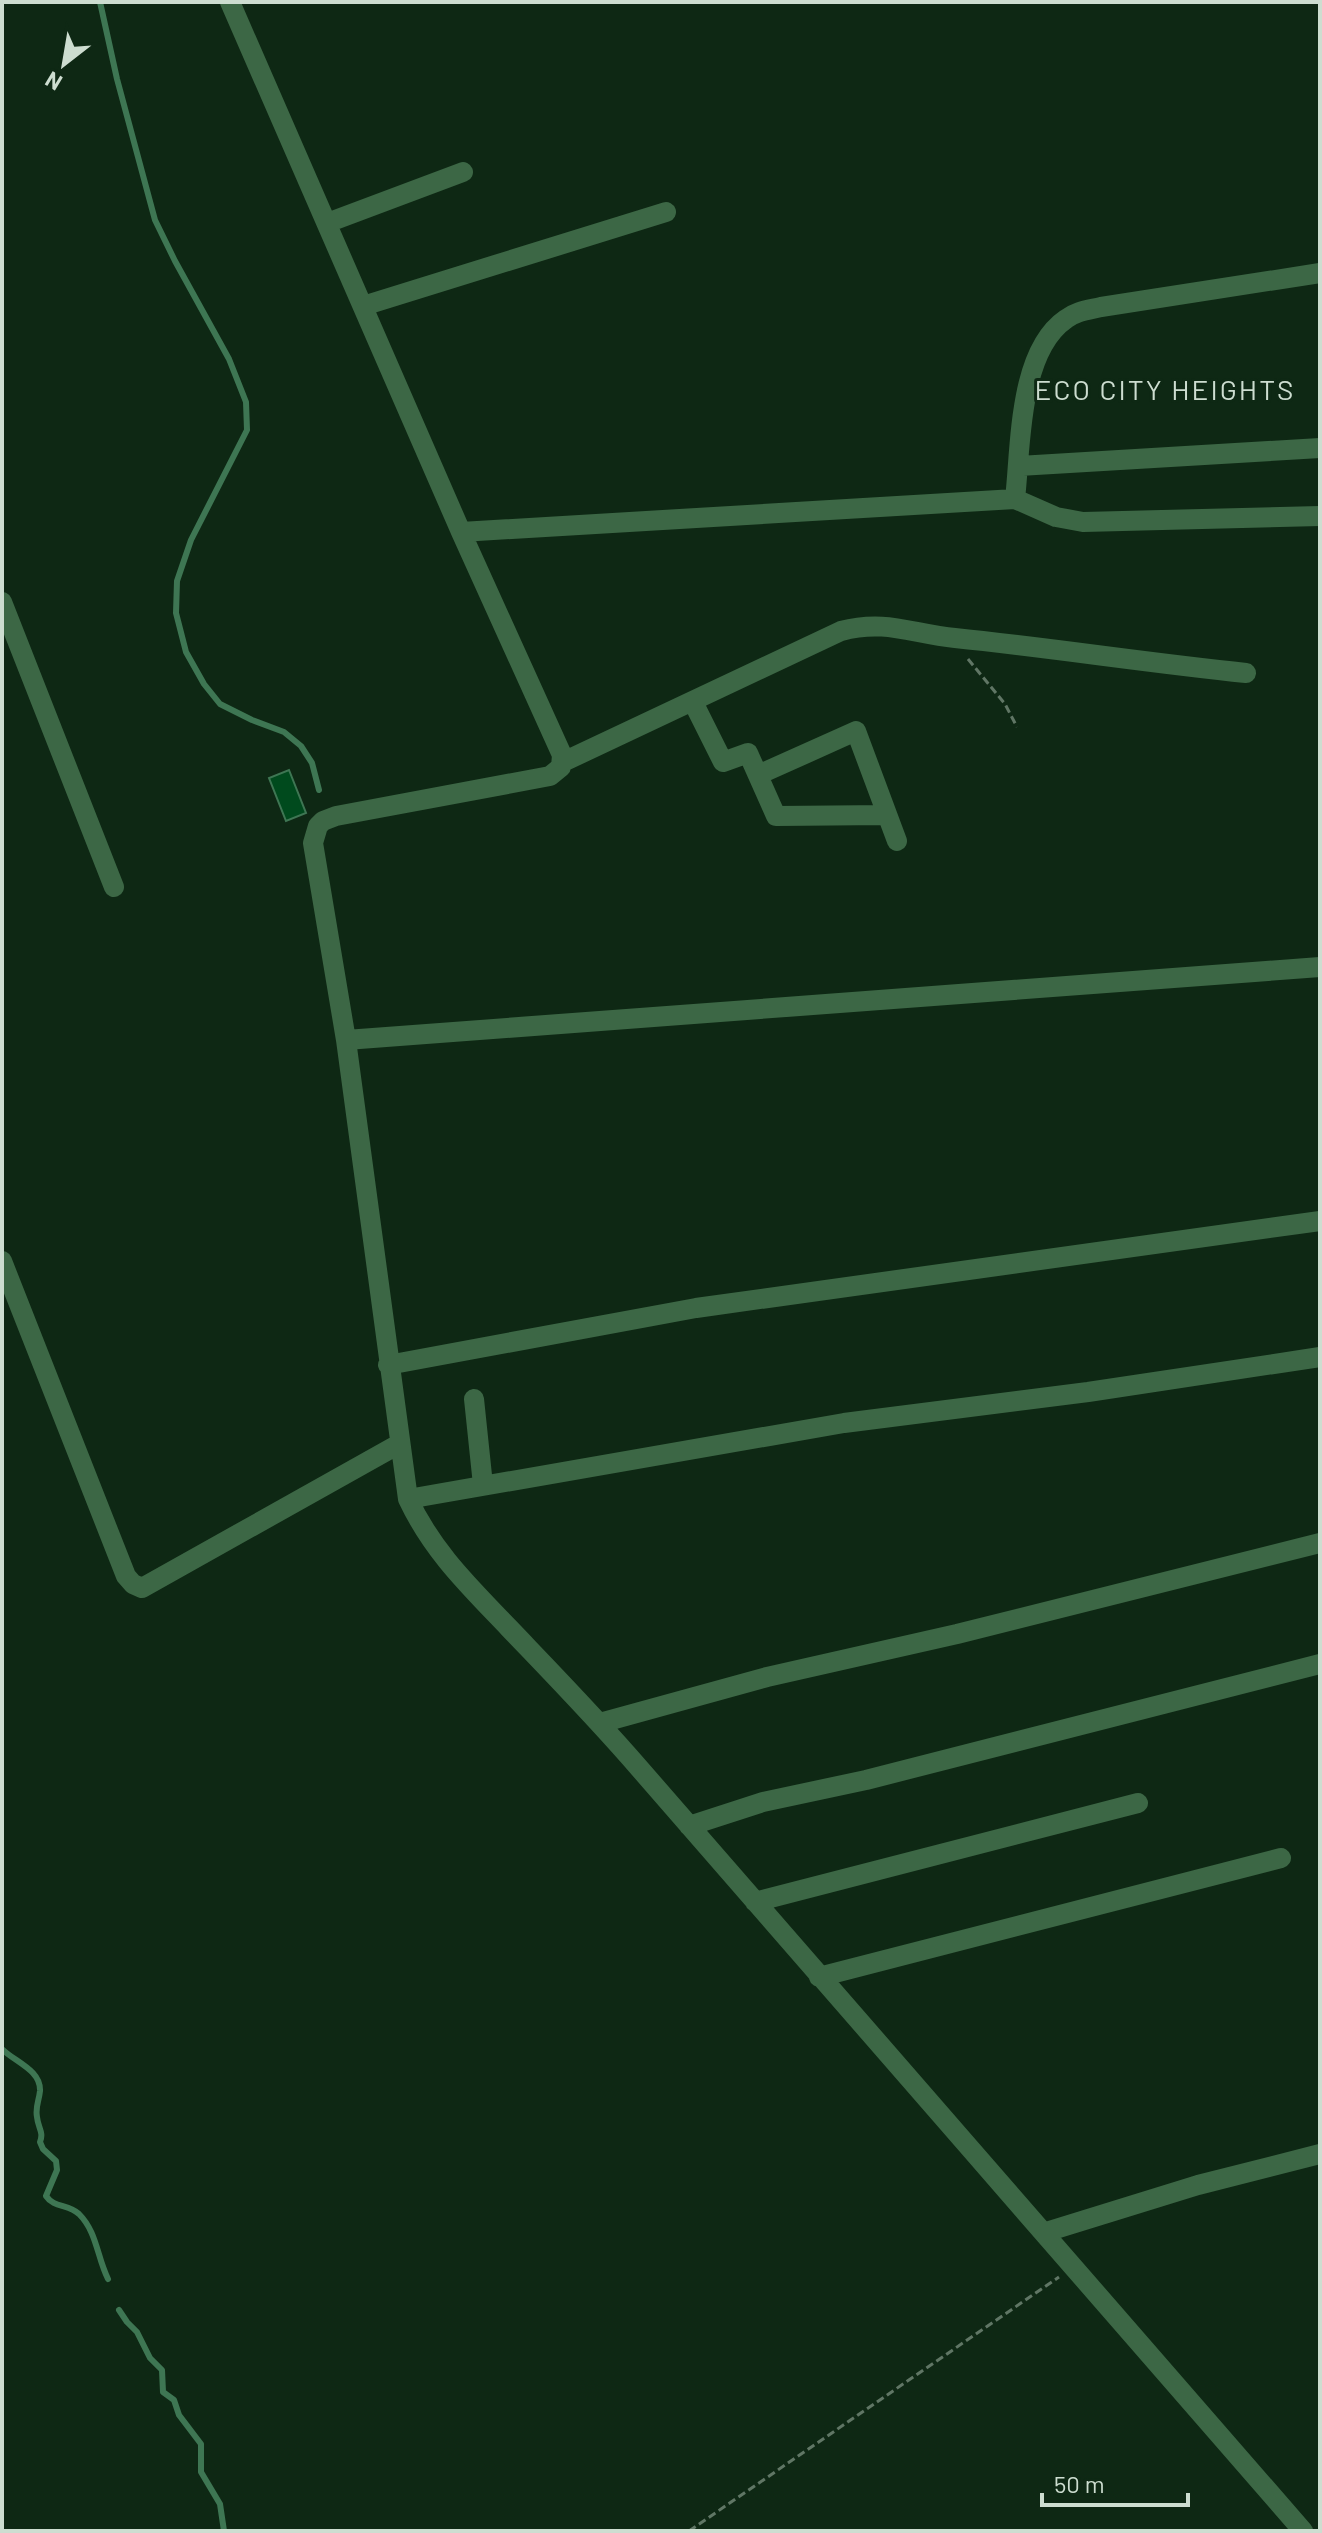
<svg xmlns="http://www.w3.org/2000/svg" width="1322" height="2533" viewBox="0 0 1322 2533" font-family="Barlow,sans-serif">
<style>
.water{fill:#004a1d;stroke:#3e7653;stroke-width:2}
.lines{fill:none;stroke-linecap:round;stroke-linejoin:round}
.stream{stroke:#3e7653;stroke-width:6}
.path{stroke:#607665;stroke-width:3;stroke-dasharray:8 4;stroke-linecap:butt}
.minor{stroke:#3c6745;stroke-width:20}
.labels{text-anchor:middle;stroke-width:6;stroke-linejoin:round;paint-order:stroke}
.neighbourhood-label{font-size:28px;letter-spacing:2px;fill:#cdddd0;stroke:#0e2814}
</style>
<rect width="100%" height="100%" fill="#0e2814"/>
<path class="water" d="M289,770L306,813L286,821L269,778Z"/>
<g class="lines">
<path class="stream" d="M100,2L117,79L155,220L175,261L229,359L246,402L247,430L191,540L177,581L176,613L186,652L204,684L220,704L252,720L284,732L301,746L312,763L319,790
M2,2049C15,2062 41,2070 40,2091C39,2101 35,2107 37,2117C38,2128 44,2132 40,2142L43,2149L56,2161L57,2170L46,2196C54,2208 68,2204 79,2214C97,2232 97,2257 108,2279
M119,2310L127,2322L137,2332L150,2358L162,2370L163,2392L174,2400L179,2415L201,2444V2472L220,2504L224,2531"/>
<path class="path" d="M968,659L1005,704L1017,727
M689,2531L1059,2277"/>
<path class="minor" d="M230,2L461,532L562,755L561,767L550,776L336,816L323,821L318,826L313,843L346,1040L408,1499C433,1552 469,1586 509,1628C553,1674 598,1720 640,1769C860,2024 1083,2276 1303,2531
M327,223L463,172
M363,306L666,212
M1019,466L1320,448
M1015,499C1021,447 1018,352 1066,319C1076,311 1088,310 1101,307L1320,273
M461,532L1015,499L1056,517L1083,522L1320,516
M2,602L114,887
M693,702L723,762L748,753L776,816L887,815
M563,762L841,631C886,619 912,634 955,638C1052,648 1149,663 1246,673
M758,775L856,731L897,841
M346,1040L1320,967
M2,1261L126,1576L133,1584L142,1588L399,1444
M388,1365L696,1308L1320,1221
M474,1399L483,1485
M408,1499L844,1423L1088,1392L1320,1357
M600,1723L767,1677L957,1634L1320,1543
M689,1826L763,1802L866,1780L1320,1664
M755,1902L1138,1803
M819,1977L1281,1858
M1046,2232L1198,2185L1320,2154"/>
</g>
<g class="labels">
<g class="neighbourhood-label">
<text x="1165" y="400">ECO CITY HEIGHTS</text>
</g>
</g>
<rect width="1322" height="2533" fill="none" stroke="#cdddd0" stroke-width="8"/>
<g transform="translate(64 64) rotate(211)" stroke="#0e2814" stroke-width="6" paint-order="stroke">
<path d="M0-6L14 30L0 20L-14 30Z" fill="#cdddd0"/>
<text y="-12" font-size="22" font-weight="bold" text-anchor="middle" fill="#cdddd0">N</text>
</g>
<path d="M1042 2493v12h146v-12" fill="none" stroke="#cdddd0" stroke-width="4"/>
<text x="1054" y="2493" font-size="24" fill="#cdddd0" stroke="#0e2814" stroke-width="6" paint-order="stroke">50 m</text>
</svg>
